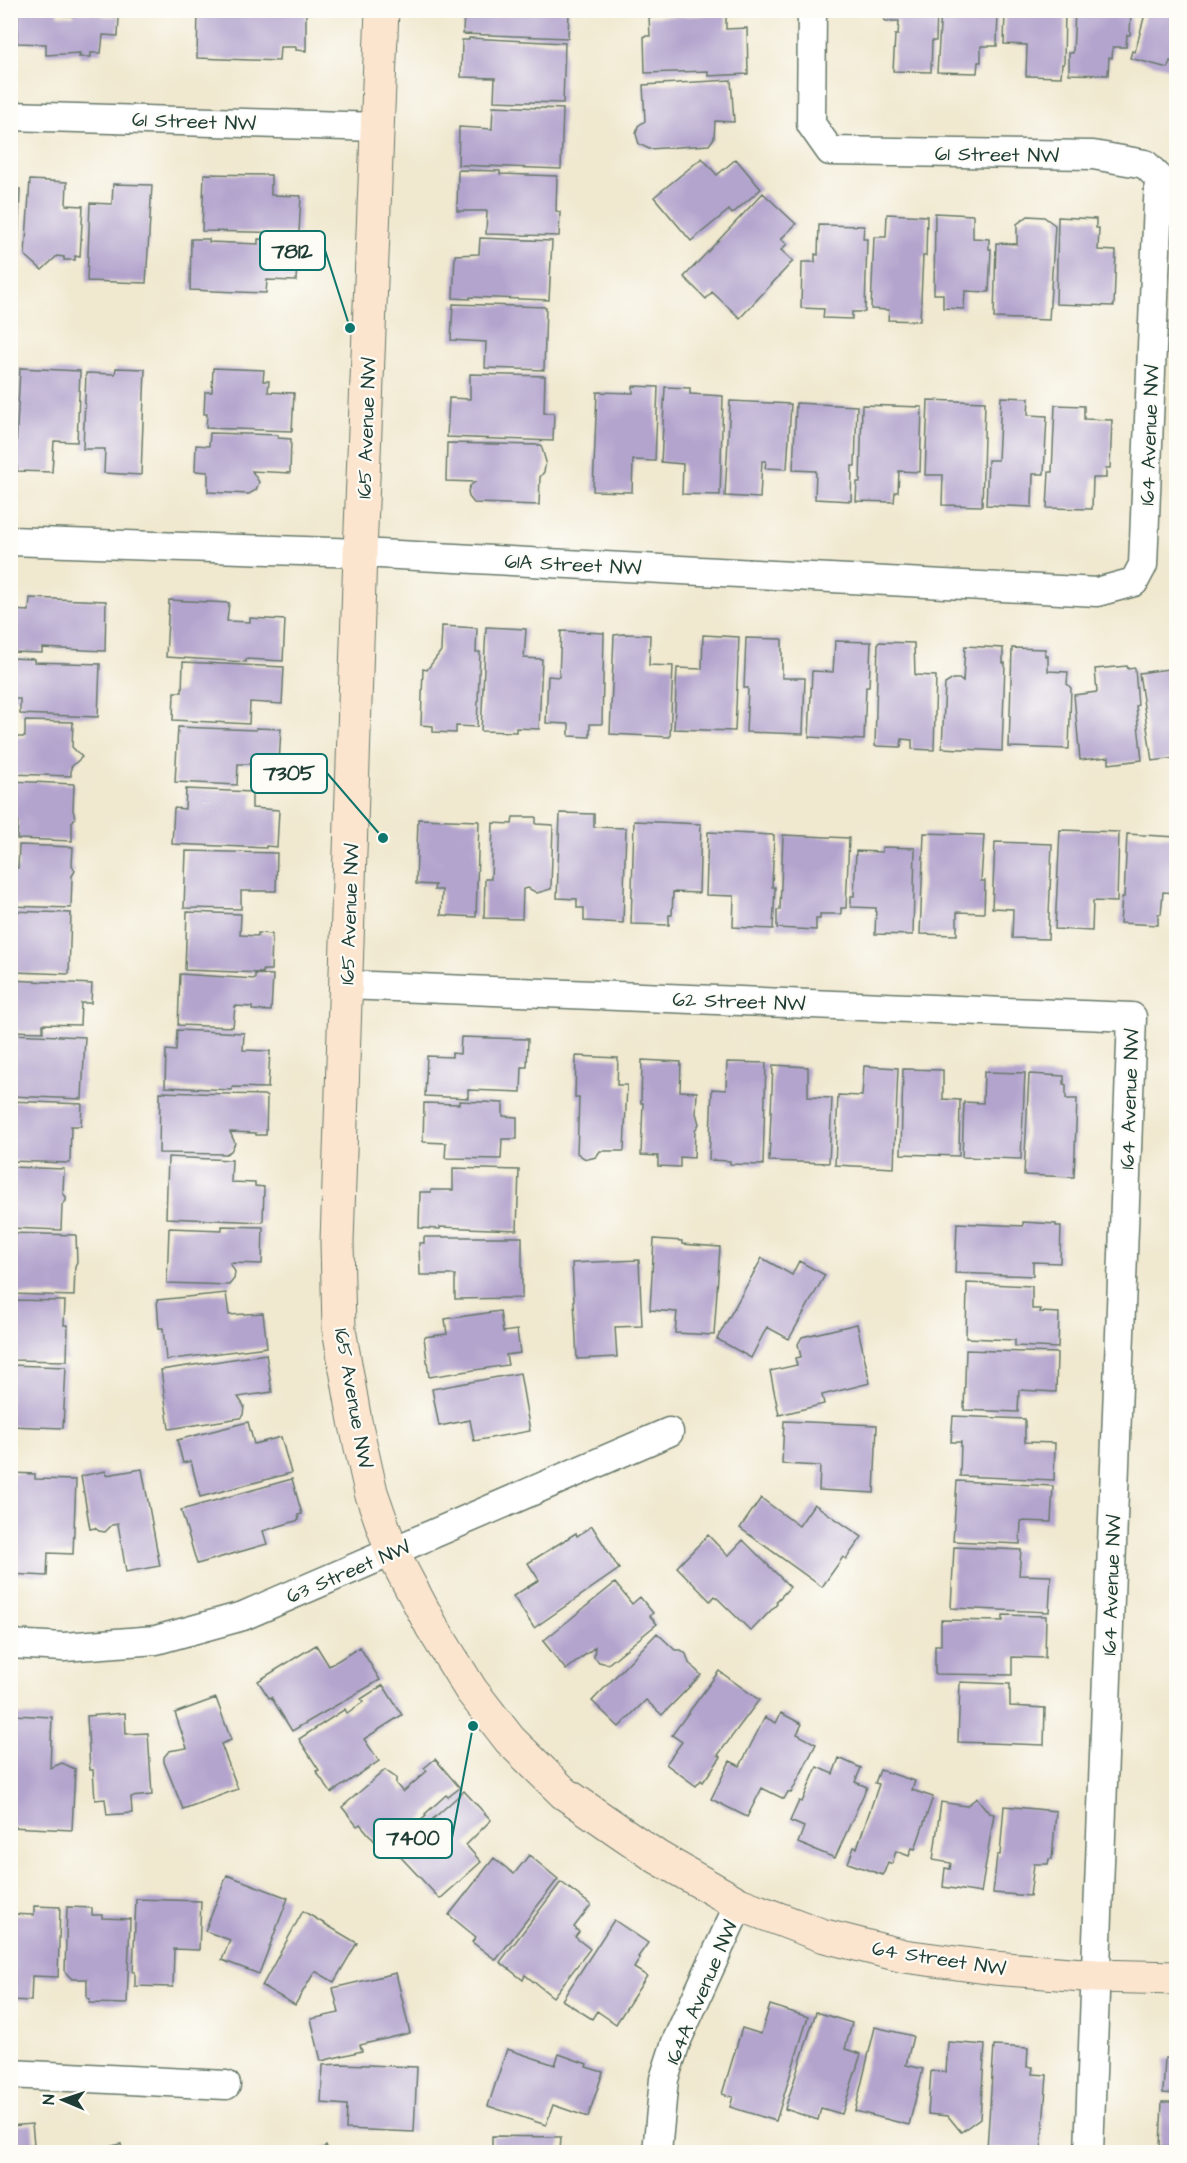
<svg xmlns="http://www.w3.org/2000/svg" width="1187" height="2163" viewBox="0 0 1187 2163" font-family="'Architects Daughter',sans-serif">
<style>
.building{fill:#b3a4cd}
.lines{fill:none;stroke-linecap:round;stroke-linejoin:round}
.street-casing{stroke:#68796a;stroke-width:31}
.secondary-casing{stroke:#68796a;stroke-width:35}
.street{stroke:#fff;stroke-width:28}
.secondary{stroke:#fbe5cf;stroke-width:33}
.labels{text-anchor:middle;stroke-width:4.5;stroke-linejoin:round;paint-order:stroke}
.street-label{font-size:20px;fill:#1f3d34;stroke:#fdfcf7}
.leader{fill:none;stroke:#0f766e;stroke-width:2}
.callout-dot{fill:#0f766e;stroke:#fdfcf7;stroke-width:2}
.callout{fill:#fdfcf7;stroke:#0f766e;stroke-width:2}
.callout-label{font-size:21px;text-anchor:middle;font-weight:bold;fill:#1f3d34}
</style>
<rect width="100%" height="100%" fill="#fdfcf7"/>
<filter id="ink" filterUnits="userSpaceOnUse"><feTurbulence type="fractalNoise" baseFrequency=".0167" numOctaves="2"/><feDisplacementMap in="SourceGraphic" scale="12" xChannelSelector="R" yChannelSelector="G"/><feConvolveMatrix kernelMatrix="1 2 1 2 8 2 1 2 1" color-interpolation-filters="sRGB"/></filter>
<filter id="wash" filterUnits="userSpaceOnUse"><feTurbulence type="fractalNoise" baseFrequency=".008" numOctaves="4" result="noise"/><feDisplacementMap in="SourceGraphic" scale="24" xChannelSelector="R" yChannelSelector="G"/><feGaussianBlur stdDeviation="1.35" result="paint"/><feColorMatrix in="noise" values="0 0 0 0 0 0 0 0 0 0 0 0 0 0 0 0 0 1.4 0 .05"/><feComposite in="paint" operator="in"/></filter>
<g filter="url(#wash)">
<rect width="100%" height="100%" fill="#f0e8cf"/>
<g id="blocks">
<path class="building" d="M18,10H58V15L74,16V12L102,13V16L119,17L118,36L103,35L101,53H91V57H79L80,53L46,55V44L17,43Z
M198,10L306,12V51L296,50V47H280L279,61L197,58Z
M464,10L569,11L568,38L463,34Z
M878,10H937L936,41H932L931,72L893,71L895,35H898L899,21H885Z
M941,10H998L997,46H981V62H978L977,73L937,72Z
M1005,10H1065L1064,64H1062L1061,77L1026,76L1027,45L1004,44Z
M1075,10H1131L1130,35H1127L1126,47H1113L1112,58L1109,57L1108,75L1069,74V53H1073Z
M1146,10H1176V50L1173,62L1170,61L1168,68L1130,58L1132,51L1135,52Z
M726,15V29L747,28L748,74L708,76V71L645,73L644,36H650L649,17Z
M469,38L565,43L563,103L494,101L495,78L461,77L462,40H469Z
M731,80L734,122L715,121L714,138L709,145L649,149L639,144L636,134L638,126L645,121L643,85Z
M493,106L563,109L561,169L458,165L459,127L492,129Z
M702,158L717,175L736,159L761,189L732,214L729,210L691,241L654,197Z
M458,170L500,171V174L557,176L556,211L560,212L559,236L486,234L487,211H457Z
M204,174L271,175V195L301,196L299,233L202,231Z
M30,180L67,182L66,205L83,206L80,257L75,256V260H64V257L57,256L42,270L25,255Z
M113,184L152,185L146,283L87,281L90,203L112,204Z
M10,189H20L17,282H10Z
M763,193L796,224L781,239L787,244L781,250L793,261L740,318L712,292L706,299L684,277Z
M935,213L973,215V238L989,239V249H991L989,292L965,291L964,309L943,308V294H934Z
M887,214L927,216L926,256H923L920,321L888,320L889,310L871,309L874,237H886Z
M1028,216L1044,217L1055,225L1049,320L994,318L996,243L1017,244V224Z
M1058,217L1096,219V228H1099L1098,250L1116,251L1114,306L1056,304Z
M819,225L864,226L863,239H867L865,312H852V319L823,318L824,309L801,308L802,262H815V254L818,255Z
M480,238L552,241L549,300L470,297V299L453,298L455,255L479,254Z
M191,239H209V242L258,244V239L290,240V244H298L296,281L267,280L266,293L190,290Z
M453,304L546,307L544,370L485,368L486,342L451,340Z
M20,368L80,371L77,442L54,441L52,472L17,471V467H15Z
M116,368L145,369L141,475L104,473L105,449H83L86,373L115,374Z
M213,368L264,370L263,381H269L268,392L294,393L292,431L206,428L207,414H204L205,392H212Z
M470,374L545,376L544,413H554L553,441L447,437L449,398L470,399Z
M633,386L658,387L655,461L633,460L632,492L593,491L597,392L633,393Z
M665,387L690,388V394L723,396L720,495L682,494L683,464L661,462Z
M1001,397L1029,398L1028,415L1047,416L1044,474H1033L1032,507L986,505L988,460H998Z
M928,400L985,402L982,506L942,505L943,475H925Z
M730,401L791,404L787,469L765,468L766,461H762L760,498L725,496Z
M796,403L857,406L855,466H852L851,501L815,499L816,471L793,470Z
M862,405L922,407L920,472L899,471L898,492H895L894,502L856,501L857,482H860Z
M1055,405L1084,406V419L1112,420L1110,468H1106V478H1093L1092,509L1047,508L1049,472H1052Z
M210,433L278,435V438L291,439L290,473L252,471L259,482L256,490L249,494L208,492V472L195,471L196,445L209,446Z
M447,443L541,445L546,462L544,472L540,477L539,505L474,503L469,497L468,491L470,486L475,482L446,481Z
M30,598L106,601L105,651L42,648V653L10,652V610L29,611Z
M169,600L229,603L227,621L250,622V618L285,620L283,661L246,659V662L166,657Z
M442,626L477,628L476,652H480L477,727L456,726V733L433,732V726L421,725L423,669L427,670L441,651Z
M486,627L526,629L524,658L542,659L539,729L516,728V732L481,731Z
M561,631L604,633L602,724H590V737L569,736V724L546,723L548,676L559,677Z
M624,634L650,635L649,665L673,666L670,737L610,734L614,635Z
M703,635L739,637L735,731L674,729L677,668L702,669Z
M746,638L782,639V678H805L803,734L746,732L748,688H744Z
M835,641L871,642L869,687H866L864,740L809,737L812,671L833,672Z
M878,642L914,643L915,675L936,676L934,750L912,749V740L902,739L901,747L875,746Z
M965,646L1003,648V663H1005L1002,751L942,748L945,684L953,679H959L963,682Z
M1012,648L1045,649V656H1048V671L1068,672L1067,684L1071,688L1069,749L1009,747Z
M10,658L34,659V662L100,664L98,717L20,714V699H10Z
M183,662L284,667L282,704L250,702L249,724L173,720L174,692H182Z
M1127,666L1128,669L1135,668L1138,705L1136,706L1142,760L1109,764V757L1080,760L1074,695L1097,692L1095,669Z
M1176,668V758L1152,761L1139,673Z
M25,721L73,722L72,747L82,757L71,767V776L10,774V737H25Z
M178,727L256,730V728L281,729L279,764H238L237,785L175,782Z
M10,781L74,784L73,810L75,818L72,822V841L17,839L18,820H10Z
M186,789L252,792V808L279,810L277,847L266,846V848L172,844L174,808L185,809Z
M560,813L594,814V827L626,828L623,923L584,921V908H577V899L557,898Z
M513,817H536V824L553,825L551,889L537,893L528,888L523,889L522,919L484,918L485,879H491L493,823L512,824Z
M418,819L479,821L476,917L441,915L442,890H434L435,885L416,884Z
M634,821L701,824L699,893L673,892L672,915H669V925L631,924Z
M1060,830L1119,832L1117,902L1093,901L1092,931L1055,929Z
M708,832L774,835L772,887H775L773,929L733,927L734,896L706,895Z
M924,833L984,835L981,881H985L984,913L957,912V935L920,934Z
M1127,834L1176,837V893L1163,892L1161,914H1158V925L1120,923L1122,897H1124Z
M783,835L849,838L846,908H841V914H820V919H816V930L777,928V910H780Z
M995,842L1052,844L1048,939L1012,938L1013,909L992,908Z
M19,845L73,847L72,865L75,871L72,876L71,908L10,906V868H18Z
M882,847L915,848L913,935L875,934L876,908L851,907V896H854L856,851L882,852Z
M186,851L277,853L276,891H241V909L184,908Z
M10,911L71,913L69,974L14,972L15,949L10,948Z
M187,912L241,914L240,935L258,936V933L272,934L271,970H263V973L185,970Z
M180,974L255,979V974L273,975L271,1011L252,1010V1007L235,1006L233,1027L178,1025Z
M10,980L92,984L91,1003H81L80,1025L43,1024V1032L10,1031Z
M177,1030L244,1033L243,1050L270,1051L268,1088L232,1087V1090L165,1087L166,1050L176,1051Z
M10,1034L85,1037L82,1099L10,1096Z
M461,1037L528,1039L527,1067H522L521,1092L468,1090V1098L425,1096L427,1056L452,1057V1053L460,1054Z
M576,1056L618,1058L617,1085H627L624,1151H600L596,1157L588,1159L584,1158L577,1153L579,1098H575Z
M642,1060L681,1062L680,1091L697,1092L696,1113L699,1124L695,1130L694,1158L680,1157V1167L658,1166V1156L641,1155L643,1103H641Z
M727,1062L766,1063L763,1165L730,1164V1161L709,1160L712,1089L726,1090Z
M773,1065L808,1067V1097L832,1098L829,1163L769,1161Z
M864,1066L898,1068L894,1168L835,1165L838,1095L862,1096Z
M903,1069L943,1070V1099L960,1100L959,1156L901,1154Z
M984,1072L1025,1073L1021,1159L962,1157L964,1102L983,1103Z
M1029,1074L1064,1076V1084L1066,1085V1099H1077L1074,1177L1024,1175Z
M160,1092L264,1095L267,1097L266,1135H256V1133L230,1132L235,1143L231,1151L226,1154L159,1153Z
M10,1101L82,1104L81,1126H71L70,1163L10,1161Z
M459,1101L503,1103V1116L517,1117V1139H502L501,1159L445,1158L446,1143L423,1142L424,1103L459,1104Z
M168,1157L232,1160L231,1182L255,1183V1186L264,1187L263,1222L166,1218Z
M10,1167L64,1169L63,1193L66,1197V1201L62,1205L61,1230L10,1228Z
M453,1168L519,1170L517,1230L440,1227V1229L419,1228L420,1192H431V1190H453Z
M1023,1222L1056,1224V1226H1061L1060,1263L1033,1262V1276L955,1273L957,1223L1023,1226Z
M222,1226L263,1227L262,1264L230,1263L235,1272L234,1279L229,1285L167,1283L169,1228L222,1230Z
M10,1233L76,1235L77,1262L75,1266L74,1296L10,1294Z
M424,1237H522V1298L455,1299V1275H420L419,1243H424Z
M654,1239L682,1241V1244L720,1247L714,1335L675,1333L677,1312L650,1310Z
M762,1258L792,1275L799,1261L825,1275L789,1339L767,1327L751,1358L717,1339Z
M639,1260L642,1326L615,1327L617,1357L577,1359L572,1263Z
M967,1283L1032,1286V1309H1041L1040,1312L1059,1313L1058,1348L1015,1346V1340L966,1338Z
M226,1293L229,1315L263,1313L267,1347L166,1360L163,1328H159L157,1300Z
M10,1300L65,1301L64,1325H68L67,1361L10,1360Z
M500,1311L503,1332L517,1330L520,1353L506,1355L508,1365L429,1377L424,1337L447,1334L445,1319Z
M857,1324L870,1383L822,1395L824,1404L779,1415L770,1371L797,1365L795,1358L801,1357L798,1344L802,1337Z
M966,1350L1057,1353L1056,1392L1019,1390L1018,1412L964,1410Z
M266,1354L272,1392L238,1397L244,1406L243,1415L240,1418L169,1429L161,1370Z
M10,1365L66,1367L63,1428L10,1426Z
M520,1373L530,1431L474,1441L470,1420L439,1426L432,1389Z
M953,1416L1025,1419V1442L1055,1443L1054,1480L960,1476L961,1442H951Z
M784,1421L877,1425L874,1493L819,1490L820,1466L782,1464Z
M248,1422L254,1444L281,1437L291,1473L200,1497L191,1461L183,1463L177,1440Z
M142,1469L160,1566L126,1572L118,1524L112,1525L105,1532L99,1531L95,1528L90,1529L81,1476L106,1471V1475Z
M12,1473L35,1474V1479L76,1480L73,1554L48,1553L47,1576L10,1574Z
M292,1479L302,1514L298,1515L299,1520L263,1531L267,1544L197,1564L181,1510Z
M957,1481L1053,1486L1051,1522L1021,1521L1020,1544L953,1541Z
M761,1498L799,1526L814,1504L862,1537L846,1559L843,1557L822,1587L740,1528Z
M592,1526L619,1569L534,1628L513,1596L539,1580L528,1563L576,1533L577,1536Z
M708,1535L728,1556L743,1540L790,1587L776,1602L777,1604L751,1631L715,1596L710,1601L677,1567Z
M954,1547L1021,1550L1019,1575L1051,1576L1049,1612L951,1608Z
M615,1583L632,1604L640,1597L653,1613L650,1616L657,1624L608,1664L599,1662L594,1657L595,1647L566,1670L543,1641Z
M1003,1615L1046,1616L1045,1658L1012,1657V1675L935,1674V1645H941V1620L1003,1621Z
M657,1633L675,1650H681L686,1654L689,1663L701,1675L662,1715L646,1700L619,1727L592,1701Z
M316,1645L329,1666L360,1647L380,1680L292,1731L271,1697L269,1698L258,1681Z
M719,1671L759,1700L718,1755L721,1757L703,1782L701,1780L696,1786L666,1764L682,1742L672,1735Z
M960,1682L1010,1684V1706L1045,1708L1044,1745L958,1742Z
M383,1685L402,1715L364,1739L379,1761L331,1793L316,1771L319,1770L299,1739L345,1709L347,1713L363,1702L361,1699Z
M216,1698L231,1740L221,1744L238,1789L183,1809L164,1762V1757L169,1751L187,1748L175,1713Z
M125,1713L126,1734L148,1733L152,1795L131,1797L132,1813L107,1815L105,1799L95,1800L93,1770H90L87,1716Z
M781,1713L802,1724L797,1734L816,1744L791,1793L788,1792L784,1799L762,1788L747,1817L711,1799L730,1761L740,1766L765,1717L776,1723Z
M14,1715L52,1717L50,1768L62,1763L75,1769L72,1830L10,1827V1740H13Z
M839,1758L861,1768L855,1782L867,1787L835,1858L798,1843L804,1827L790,1821L799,1801L802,1802L817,1767L833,1774Z
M435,1759L460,1788L448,1797L446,1795L425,1814L426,1816L384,1852L360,1824L357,1826L342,1807L385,1770L396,1778V1784L403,1792L427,1771L424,1768Z
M880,1770L915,1781L912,1790L933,1797L915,1849L912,1848L909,1856L896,1851L892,1864L888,1862L883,1875L848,1863L854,1847L857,1848L879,1784L875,1783Z
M464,1791L491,1820L466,1845L481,1862L440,1899L396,1852Z
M977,1798L989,1813L994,1814L981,1893L943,1887L945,1868L950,1869L951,1863L933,1860L941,1802L966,1806Z
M1004,1806L1056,1811L1052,1859H1049L1048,1864H1034L1030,1896L993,1893L997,1855H1000Z
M529,1855L558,1879L496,1960L472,1942L476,1937L449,1915L494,1858L514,1874Z
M227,1875L288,1898L259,1974L222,1960L230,1940L205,1931Z
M561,1882L591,1905L574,1927L579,1932L575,1937L590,1949L553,1997L525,1975L523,1980L500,1962Z
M136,1899L201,1901L199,1950L174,1949L173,1987L135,1986V1972H133Z
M34,1906L60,1907L58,1977L32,1976L31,2001L10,2000V1914L34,1915Z
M67,1907L92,1908V1915H102V1918L130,1919L127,2004L89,2003L90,1999L87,1998V1979H72L65,1972Z
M303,1911L357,1943L334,1982L315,1971L295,2005L262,1986Z
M614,1920L648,1943L638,1957L640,1958L634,1968L647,1976L616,2024L597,2011L592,2019L562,2000Z
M396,1973L410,2033L360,2045L362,2051L321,2061L311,2019L339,2013L333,1988Z
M770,2005L808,2017L776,2121L730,2107L733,2097L722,2094L742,2028L761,2034Z
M816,2012L852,2023L845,2049L861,2054L842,2114L821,2108L818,2120L785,2109Z
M875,2027L913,2036L906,2065L923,2069L909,2125L855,2111Z
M948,2042L985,2045L980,2118L961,2132L948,2116L928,2114L931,2071L946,2072Z
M994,2046L1028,2048L1027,2067H1033L1032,2074L1047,2075L1041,2152L987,2148Z
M507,2049L555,2065L559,2054L587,2064L586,2067L603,2072L588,2117L553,2105L546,2125L488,2106Z
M1165,2058L1176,2059V2094L1163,2093Z
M342,2064L417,2067L414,2132L346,2129L347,2105L321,2103L323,2065Z
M1162,2102H1176V2147L1160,2146Z
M32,2124L34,2144L27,2145L28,2152H10V2126Z
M492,2136L561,2137L560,2152H492Z
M121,2144L123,2152H86Z
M326,2146L331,2152H318Z"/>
</g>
</g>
<g filter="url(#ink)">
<use href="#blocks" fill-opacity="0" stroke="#68796a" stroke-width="1.5"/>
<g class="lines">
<g class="street-casing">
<path id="street" d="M10,116L378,127
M10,541L360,553L1097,592L1134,582L1143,565L1159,178L1145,164L1093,155L830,151L811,124L812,10
M346,985L1132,1017L1089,2152
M10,1644L64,1647L156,1640L243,1616L669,1432
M10,2074L226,2085
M657,2152L664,2079L676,2042L739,1904"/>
</g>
<g class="secondary-casing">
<path id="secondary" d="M382,10L360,553L337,1242L339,1329L355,1421L371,1492L392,1552L432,1627L471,1690L510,1740L564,1793L657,1857L739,1904L821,1935L904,1956L994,1968L1096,1976L1176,1978"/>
</g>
<use href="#street" class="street"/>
<use href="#secondary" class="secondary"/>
</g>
</g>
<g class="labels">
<g class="street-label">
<text transform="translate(194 121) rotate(2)" y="7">61 Street NW</text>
<text transform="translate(997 154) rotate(1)" y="7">61 Street NW</text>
<text transform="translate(366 428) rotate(-88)" y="7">165 Avenue NW</text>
<text transform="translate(1149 435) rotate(-88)" y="7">164 Avenue NW</text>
<text transform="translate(573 564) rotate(3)" y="7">61A Street NW</text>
<text transform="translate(349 914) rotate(-88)" y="7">165 Avenue NW</text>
<text transform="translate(739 1001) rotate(2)" y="7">62 Street NW</text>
<text transform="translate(1129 1099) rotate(-88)" y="7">164 Avenue NW</text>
<text transform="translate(354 1398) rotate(80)" y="7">165 Avenue NW</text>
<text transform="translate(348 1571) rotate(-23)" y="7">63 Street NW</text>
<text transform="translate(1111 1585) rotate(-88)" y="7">164 Avenue NW</text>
<text transform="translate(939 1958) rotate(9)" y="7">64 Street NW</text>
<text transform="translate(701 1992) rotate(-67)" y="7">164A Avenue NW</text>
</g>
</g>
<path class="leader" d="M350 328L325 250M383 838L327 773M473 1726L452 1838"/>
<g class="callout-dot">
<circle cx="350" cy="328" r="6"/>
<circle cx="383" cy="838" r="6"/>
<circle cx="473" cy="1726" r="6"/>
</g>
<g class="callout">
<rect x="260" y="231" width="65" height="39" rx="6"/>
<rect x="251" y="754" width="76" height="39" rx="6"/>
<rect x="374" y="1819" width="78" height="39" rx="6"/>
</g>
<g class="callout-label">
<text x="292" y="258">7812</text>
<text x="289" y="780">7305</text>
<text x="413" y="1845">7400</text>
</g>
<rect width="1187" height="2163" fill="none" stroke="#fdfcf7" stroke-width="36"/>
<g transform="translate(63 2100) rotate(272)" stroke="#fdfcf7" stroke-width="4.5" paint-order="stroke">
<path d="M0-4.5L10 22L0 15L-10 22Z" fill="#1f3d34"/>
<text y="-9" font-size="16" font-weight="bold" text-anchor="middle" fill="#1f3d34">N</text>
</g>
</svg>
